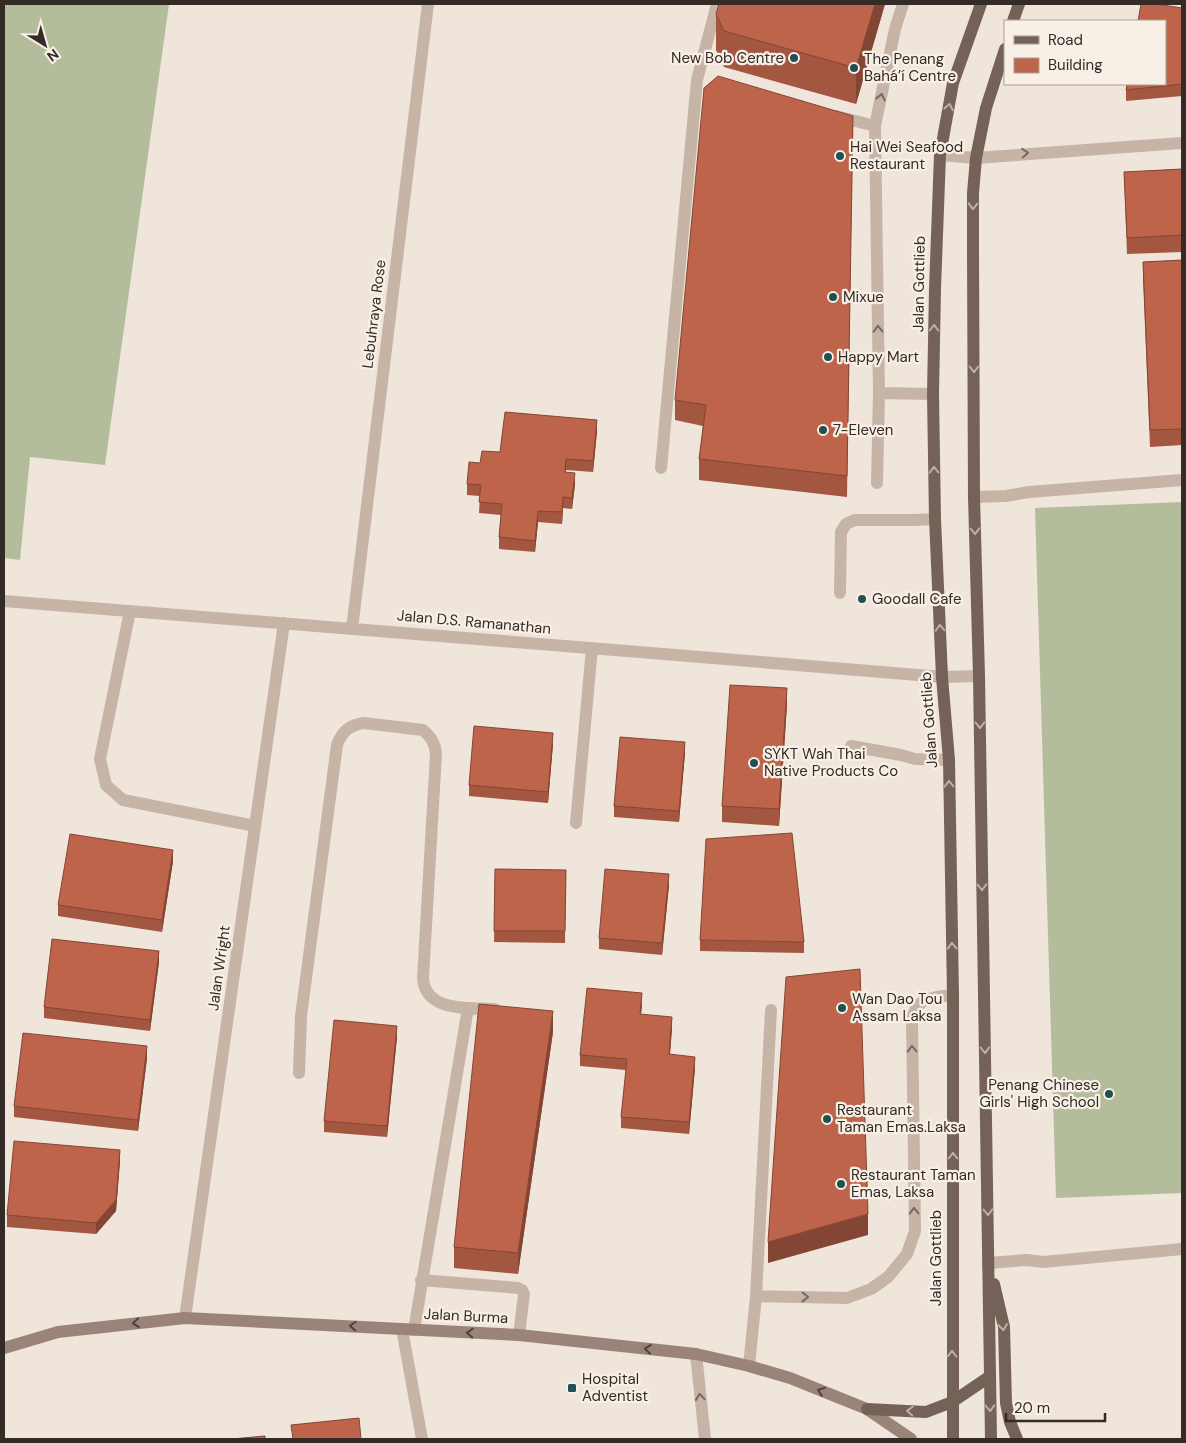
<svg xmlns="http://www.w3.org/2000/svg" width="1186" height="1443" viewBox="0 0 1186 1443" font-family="'DM Sans',sans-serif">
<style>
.pitch{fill:#b3bd9b}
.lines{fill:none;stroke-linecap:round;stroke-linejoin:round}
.lane{stroke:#c6b5a7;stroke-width:12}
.street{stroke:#c6b5a7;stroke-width:12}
.secondary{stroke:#9a8479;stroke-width:12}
.primary{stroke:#746259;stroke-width:12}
.wall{fill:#a35640}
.shaded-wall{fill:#844634}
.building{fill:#bd644b;stroke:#844634}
.oneway{stroke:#766961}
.oneway2{stroke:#bdb0a7}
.oneway3{stroke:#4e413c}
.poi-dot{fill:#205052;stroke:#f8efe6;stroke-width:2}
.labels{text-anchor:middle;stroke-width:4.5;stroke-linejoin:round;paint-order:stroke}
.poi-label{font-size:15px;fill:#342b27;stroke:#f8efe6;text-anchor:start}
.street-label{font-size:15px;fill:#342b27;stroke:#f8efe6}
</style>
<rect width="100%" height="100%" fill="#efe5da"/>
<path class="pitch" d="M4,4H169L105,465L30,457L20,560L4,558Z
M1182,502V1193L1056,1198L1035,508Z"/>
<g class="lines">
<path class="lane" d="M903,4L895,29L875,126L879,393L933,394
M836,116L875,126
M940,155L976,158L1182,143
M661,468L697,80L717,4
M877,483L879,393
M974,497L1006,496L1029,492L1182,480
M840,593L841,532L846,524L855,520H913L935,519
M130,611L100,759L106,785L123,800L255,826
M851,746L901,755L915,759L949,760
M299,1073L301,1016L337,745C342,731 350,725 364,723L423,730C431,737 435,743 436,754L423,978C425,1012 469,1008 495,1009
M988,1263L1027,1260L1043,1262L1182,1249
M421,1280L518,1288L522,1290L524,1294L519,1335
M414,1330L468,1008
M696,1354L705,1439"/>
<path class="street" d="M4,601L627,651L942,677L979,676
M352,629L428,4
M576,823L592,648
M756,1296L847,1298L871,1289L888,1277L907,1254L915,1231L912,1021C916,996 932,998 953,995
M185,1318L284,623
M402,1329L422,1439
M749,1366L756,1296L771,1010"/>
<path class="secondary" d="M4,1348L58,1332L185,1318L519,1335L696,1354L749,1366L790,1378L867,1409L911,1439"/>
<path class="primary" d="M1013,21L1019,4
M994,1284L1004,1327L1006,1403L1010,1422L1017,1439
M867,1409L926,1412L952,1402L989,1377
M953,1439V995L949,760L942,677L935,519L933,394L935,289L940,155L953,83L981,4
M991,1439L979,676L974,497L973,251V193L976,158L986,108L1005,49"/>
</g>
<path class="wall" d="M885,4L856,104L724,67L716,50V14Z
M1182,8V96L1126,101V90Z
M853,116L847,497L699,480V459L703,426L675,420V400Z
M1182,169V252L1127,254L1124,172Z
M1182,260V445L1150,447L1143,278V262Z
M597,431L593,472L566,470V472L575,484L572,509L563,508L562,524L538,522L535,552L499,549V537L501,515L479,513L480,496L467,495V484L480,463Z
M787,704L779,826L722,822V806Z
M553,744L548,803L469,796V785Z
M685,753L679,822L614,817V806Z
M173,861L162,932L58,916V905Z
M495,869L566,870L565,943L494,942Z
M669,885L662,955L599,949V938Z
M700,940L804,942V953L700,951Z
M159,962L150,1031L44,1018V1007Z
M642,1004L641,1014L672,1028L670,1054L695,1068L689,1134L621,1128V1117L626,1070L580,1066V1055Z
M553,1032L518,1274L454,1268V1247Z
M397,1037L387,1137L324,1132V1121Z
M147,1058L138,1131L14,1117V1106Z
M120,1161L116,1211L96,1234L7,1227V1215Z"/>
<path class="shaded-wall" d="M875,4H885L856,104V68Z
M597,420V431L593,472V461Z
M575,473V484L572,509V498Z
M563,497V508L562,524V512Z
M538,511V522L535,552V541Z
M787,688V704L779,826V809Z
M553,733V744L548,803V792Z
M685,742V753L679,822V811Z
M173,850V861L162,932V920Z
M669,874V885L662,955V943Z
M159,951V962L150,1031V1020Z
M642,993V1004L640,1025V1014Z
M553,1011V1032L518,1274V1253Z
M672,1017V1028L669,1065V1054Z
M397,1026V1037L387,1137V1126Z
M147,1046V1058L138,1131V1120Z
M695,1057V1068L689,1134V1122Z
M120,1150V1161L116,1211L96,1234V1223Z
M868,1214V1235L768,1263V1242Z"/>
<path class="building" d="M719,4H875L856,68L724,31L716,14Z
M1141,4H1156L1182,8V84L1126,90L1127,84H1165V21H1138Z
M718,76L853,116L847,476L699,459L706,405L675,400L704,88Z
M1182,169V235L1127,238L1124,172Z
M1182,260V429L1150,430L1143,262Z
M505,412L597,420L593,461L566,459L565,472L575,473L572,498L563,497L562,512L538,511L535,541L499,537L502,504L479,502L481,485L467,484L469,462L480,463L482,451L500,452Z
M730,685L787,688L779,809L722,806Z
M474,726L553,733L548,792L469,785Z
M620,737L685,742L679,811L614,806Z
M792,833L804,942L700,940L706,839Z
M70,834L173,850L162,920L58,905Z
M495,869L566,870L565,931H494Z
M605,869L669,874L662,943L599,938Z
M52,939L159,951L150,1020L44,1007Z
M860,969L868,1214L768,1242L786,977Z
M587,988L642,993L640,1014L672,1017L669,1054L695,1057L689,1122L621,1117L627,1059L580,1055Z
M479,1004L553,1011L518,1253L454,1247Z
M334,1020L397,1026L387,1126L324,1121Z
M23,1033L147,1046L138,1120L14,1106Z
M14,1141L120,1150L116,1200L96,1223L7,1215Z
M359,1418L361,1439H293L291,1425Z
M265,1436V1439H232Z"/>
<defs><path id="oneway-chevron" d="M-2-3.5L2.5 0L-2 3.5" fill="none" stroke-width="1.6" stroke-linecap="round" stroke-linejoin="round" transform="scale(1.25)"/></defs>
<g class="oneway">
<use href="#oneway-chevron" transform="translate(881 97) rotate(-78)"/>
<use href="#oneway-chevron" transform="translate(1025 153) rotate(-4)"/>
<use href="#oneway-chevron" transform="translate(878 329) rotate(-91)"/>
<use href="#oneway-chevron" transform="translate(912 1049) rotate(-91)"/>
<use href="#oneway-chevron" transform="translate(914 1211) rotate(-91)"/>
<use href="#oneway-chevron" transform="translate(805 1297) rotate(1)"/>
<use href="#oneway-chevron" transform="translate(700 1397) rotate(-95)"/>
</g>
<g class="oneway2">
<use href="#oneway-chevron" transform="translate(949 107) rotate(-79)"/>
<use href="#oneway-chevron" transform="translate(973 206) rotate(91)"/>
<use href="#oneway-chevron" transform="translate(934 328) rotate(-90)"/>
<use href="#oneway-chevron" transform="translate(974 369) rotate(90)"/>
<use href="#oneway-chevron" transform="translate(934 470) rotate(-91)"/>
<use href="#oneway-chevron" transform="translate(975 531) rotate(88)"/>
<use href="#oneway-chevron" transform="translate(940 628) rotate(-92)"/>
<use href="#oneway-chevron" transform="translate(980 725) rotate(89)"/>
<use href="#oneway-chevron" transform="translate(949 784) rotate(-91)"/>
<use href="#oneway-chevron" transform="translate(982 887) rotate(89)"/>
<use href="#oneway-chevron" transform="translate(952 946) rotate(-91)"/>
<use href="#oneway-chevron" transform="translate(985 1050) rotate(89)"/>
<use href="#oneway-chevron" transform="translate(953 1156) rotate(-90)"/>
<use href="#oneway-chevron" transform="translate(988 1212) rotate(89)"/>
<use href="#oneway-chevron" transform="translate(1003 1327) rotate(83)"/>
<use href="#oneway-chevron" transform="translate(952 1354) rotate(-90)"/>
<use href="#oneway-chevron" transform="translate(990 1408) rotate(88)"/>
<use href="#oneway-chevron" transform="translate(910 1411) rotate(-177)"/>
</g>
<g class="oneway3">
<use href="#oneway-chevron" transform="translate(136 1323) rotate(174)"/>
<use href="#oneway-chevron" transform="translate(353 1326) rotate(-177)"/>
<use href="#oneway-chevron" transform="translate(470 1333) rotate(-177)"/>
<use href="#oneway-chevron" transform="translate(648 1349) rotate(-174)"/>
<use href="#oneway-chevron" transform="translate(821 1391) rotate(-158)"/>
</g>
<g class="poi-dot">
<circle cx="794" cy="58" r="5"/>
<circle cx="854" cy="68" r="5"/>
<circle cx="840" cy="156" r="5"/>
<circle cx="833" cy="297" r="5"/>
<circle cx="828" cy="357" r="5"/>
<circle cx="823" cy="430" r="5"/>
<circle cx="862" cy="599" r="5"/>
<circle cx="754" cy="763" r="5"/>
<circle cx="842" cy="1008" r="5"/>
<circle cx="1109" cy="1094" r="5"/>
<circle cx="827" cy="1119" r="5"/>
<circle cx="841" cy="1184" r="5"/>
<rect x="567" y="1383" width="10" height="10" rx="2.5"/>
</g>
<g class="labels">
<g class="poi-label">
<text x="784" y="63" text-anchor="end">New Bob Centre</text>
<text x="864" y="64">The Penang<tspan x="864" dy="17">Bahá’í Centre</tspan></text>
<text x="850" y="152">Hai Wei Seafood<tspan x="850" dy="17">Restaurant</tspan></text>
<text x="843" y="302">Mixue</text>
<text x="838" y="362">Happy Mart</text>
<text x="833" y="435">7-Eleven</text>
<text x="872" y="604">Goodall Cafe</text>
<text x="764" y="759">SYKT Wah Thai<tspan x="764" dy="17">Native Products Co</tspan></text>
<text x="852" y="1004">Wan Dao Tou<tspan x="852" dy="17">Assam Laksa</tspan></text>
<text x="1099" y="1090" text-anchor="end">Penang Chinese<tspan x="1099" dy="17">Girls' High School</tspan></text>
<text x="837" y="1115">Restaurant<tspan x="837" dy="17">Taman Emas.Laksa</tspan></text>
<text x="851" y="1180">Restaurant Taman<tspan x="851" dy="17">Emas, Laksa</tspan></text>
<text x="582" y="1384">Hospital<tspan x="582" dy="17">Adventist</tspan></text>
</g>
<g class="street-label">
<text transform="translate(919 284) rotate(-89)" y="5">Jalan Gottlieb</text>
<text transform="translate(374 314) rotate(-83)" y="5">Lebuhraya Rose</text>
<text transform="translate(474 622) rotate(5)" y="5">Jalan D.S. Ramanathan</text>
<text transform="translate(929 720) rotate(-94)" y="5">Jalan Gottlieb</text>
<text transform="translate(219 968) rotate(-82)" y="5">Jalan Wright</text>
<text transform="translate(936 1258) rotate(-90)" y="5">Jalan Gottlieb</text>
<text transform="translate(466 1316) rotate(3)" y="5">Jalan Burma</text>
</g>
</g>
<rect width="1186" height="1443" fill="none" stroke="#342b27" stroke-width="10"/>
<rect x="1004" y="20" width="162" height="65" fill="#f8efe6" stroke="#aaa19a"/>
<rect x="1014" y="36" width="25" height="8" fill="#746259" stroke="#aaa19a"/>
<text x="1048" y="45" font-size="15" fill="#342b27">Road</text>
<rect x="1014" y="58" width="25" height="15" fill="#bd644b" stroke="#aaa19a"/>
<text x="1048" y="70" font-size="15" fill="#342b27">Building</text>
<g transform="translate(45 45) rotate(143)" stroke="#f8efe6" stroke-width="4" paint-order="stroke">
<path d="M0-4L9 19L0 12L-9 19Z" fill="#342b27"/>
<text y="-8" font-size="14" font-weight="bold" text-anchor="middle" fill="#342b27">N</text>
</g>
<path d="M1006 1413v8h99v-8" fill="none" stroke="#342b27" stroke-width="2.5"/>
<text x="1014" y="1413" font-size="15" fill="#342b27" stroke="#f8efe6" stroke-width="4" paint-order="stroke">20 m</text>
</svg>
